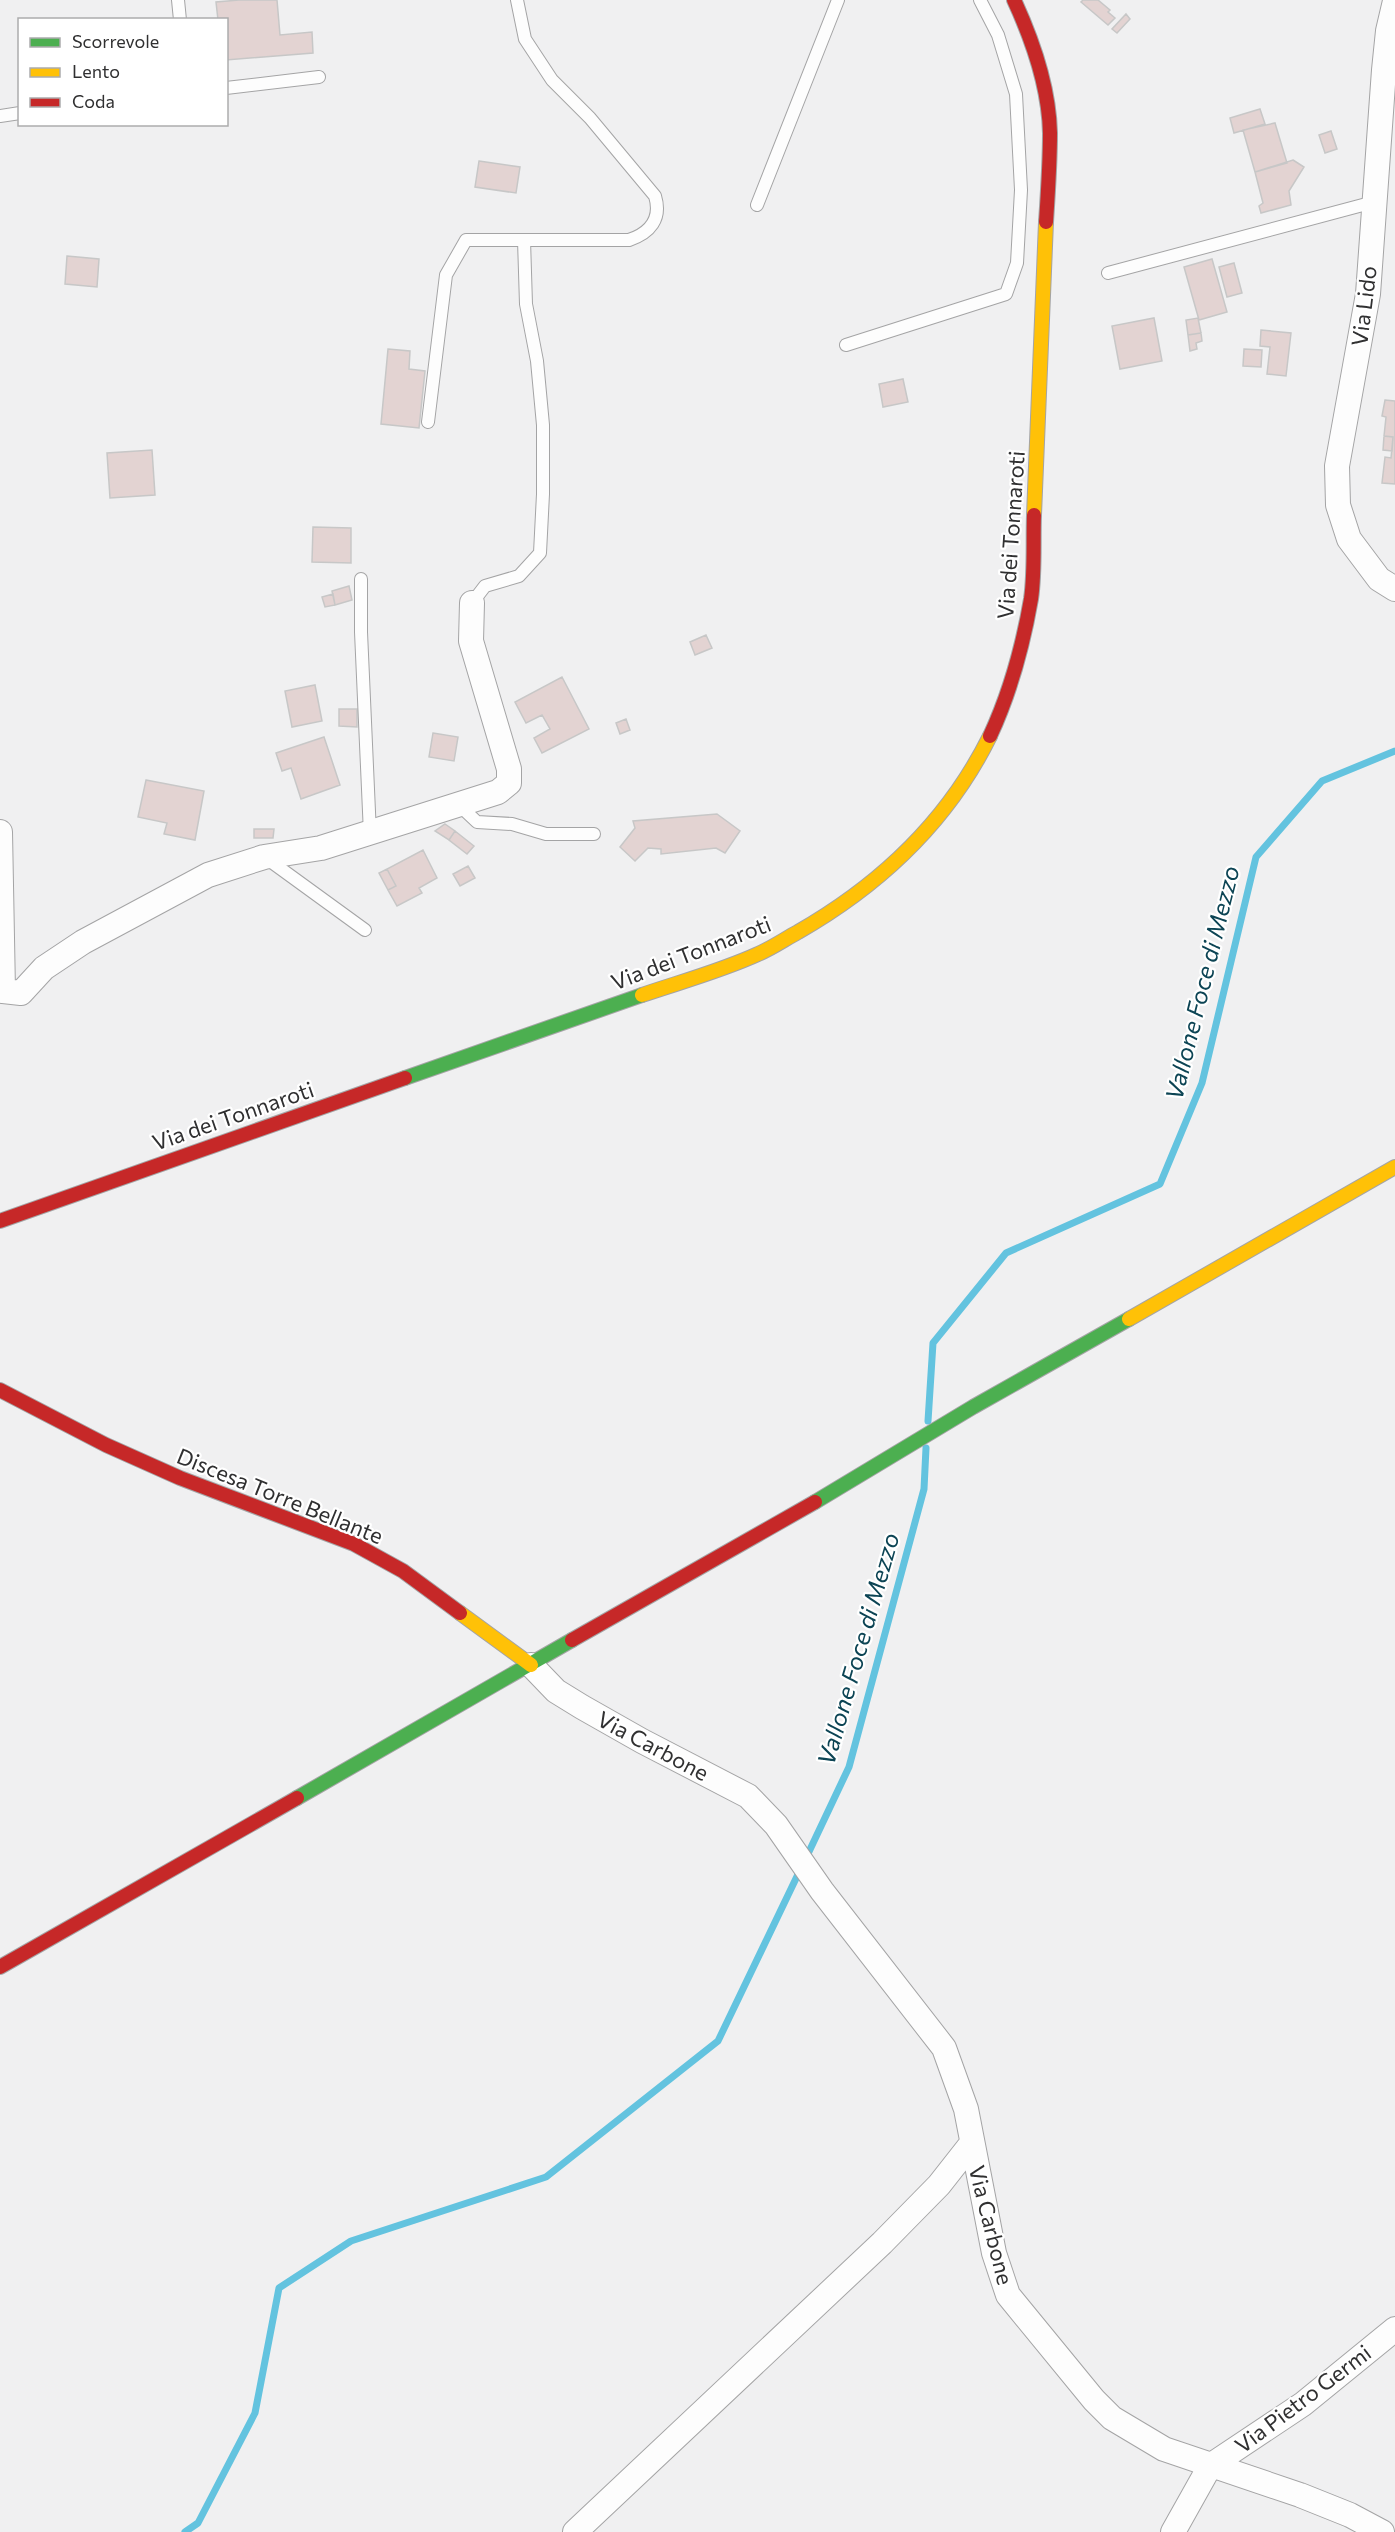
<svg xmlns="http://www.w3.org/2000/svg" width="1395" height="2532" viewBox="0 0 1395 2532" font-family="Commissioner,sans-serif">
<style>
.lines{fill:none;stroke-linecap:round;stroke-linejoin:round}
.stream{stroke:#63c3df;stroke-width:7}
.building{fill:#e3d3d2;stroke:#c7c7c7;stroke-width:1.5}
.lane-casing{stroke:#a4a4a5;stroke-width:14}
.street-casing{stroke:#a4a4a5;stroke-width:26}
.fast-casing{stroke:#a4a4a5;stroke-width:16}
.slow-casing{stroke:#a4a4a5;stroke-width:16}
.jam-casing{stroke:#a4a4a5;stroke-width:16}
.lane{stroke:#fdfdfd;stroke-width:12}
.street{stroke:#fdfdfd;stroke-width:24}
.fast{stroke:#4caf50;stroke-width:14}
.slow{stroke:#ffc107;stroke-width:14}
.jam{stroke:#c62828;stroke-width:14}
.labels{text-anchor:middle;stroke-width:4.5;stroke-linejoin:round;paint-order:stroke}
.street-label{font-size:22px;fill:#303031;stroke:#fff}
.water-label{font-size:24px;font-style:italic;fill:#0c4454;stroke:#fff}
</style>
<rect width="100%" height="100%" fill="#f0f0f1"/>
<g class="lines">
<path class="stream" d="M928,1421L933,1343L1006,1253L1160,1184L1202,1083L1256,857L1322,781L1395,751
M806,1858L849,1767L924,1489L926,1448
M185,2532L198,2523L255,2413L279,2288L351,2241L546,2177L718,2041L801,1868"/>
</g>
<path class="building" d="M239,0H277L280,35L312,32L313,53L226,60V20H218L216,2Z
M1083,0H1098L1110,10L1108,12L1115,18L1108,25L1081,2Z
M1126,14L1130,19L1117,33L1112,29Z
M1260,109L1265,124L1234,133L1230,118Z
M1275,123L1287,163L1255,172L1243,130Z
M1331,131L1337,149L1325,153L1319,135Z
M1293,160L1304,167L1289,191L1291,205L1261,213L1259,206L1263,203L1255,172Z
M479,161L520,167L516,193L475,187Z
M67,256L99,259L97,287L65,284Z
M1212,259L1227,312L1199,320L1184,267Z
M1234,263L1242,293L1227,297L1219,267Z
M1154,318L1162,361L1120,369L1112,326Z
M1198,318L1201,333L1188,335L1186,320Z
M1261,330L1291,333L1286,376L1267,374L1270,347L1260,346Z
M1201,333L1202,341L1196,343L1197,349L1190,351L1188,335Z
M388,349L410,351L409,369L425,371L419,428L381,424Z
M1244,349L1262,350L1261,367L1243,366Z
M903,379L908,402L883,407L879,384Z
M1385,400L1395,401V484L1382,483L1385,457L1391,458L1393,437L1384,436L1386,417L1382,416Z
M1384,436L1393,437L1392,451L1383,450Z
M152,450L155,495L110,498L107,453Z
M313,527L351,528V563L312,562Z
M349,586L352,600L335,605L332,591Z
M333,594L335,605L325,607L322,597Z
M706,635L712,648L695,655L690,642Z
M562,677L589,729L542,753L534,738L550,729L542,715L526,723L515,702Z
M315,685L322,721L292,727L285,691Z
M339,709H357V727L339,726Z
M626,719L630,730L620,734L616,723Z
M433,733L458,737L454,761L429,757Z
M324,737L340,785L301,799L291,768L282,771L276,753Z
M146,780L204,791L195,840L164,834L167,823L138,817Z
M717,814L740,831L725,853L716,848L661,854V849L648,848L635,861L620,847L635,828L633,821Z
M445,824L455,831L449,840L435,831Z
M254,829H274L273,838H254Z
M455,831L474,846L467,854L449,840Z
M423,850L437,878L419,888L422,893L397,906L388,890L396,886L387,869Z
M468,866L475,878L460,886L453,874Z
M387,869L396,886L388,890L379,873Z"/>
<g class="lines">
<g class="lane-casing">
<path id="lane" d="M178,0L180,20
M226,88L319,77
M0,116L20,113
M757,205L838,0
M1108,273L1374,202
M846,345L1006,294L1017,263L1021,190L1016,94L998,35L980,0
M428,422L446,275L466,240H629C650,233 662,219 655,196L590,118L552,80L525,39L517,0
M361,579V632L370,834
M472,603L485,586L519,576L540,553L543,494V425L537,361L526,304L524,240
M459,805L477,822L512,824L546,834H594
M266,858L365,930"/>
</g>
<g class="street-casing">
<path id="street" d="M1395,1L1388,31L1384,70L1368,294L1337,466L1338,505L1349,539L1379,579L1395,589
M0,832L3,991L21,993L44,968L83,942L208,875L264,857L321,848L498,792L509,783V769L471,641L472,603
M531,1665L556,1691L582,1707L642,1741L748,1796L776,1825L822,1891L944,2048L966,2109L994,2253L1008,2295L1094,2400L1112,2418L1164,2449L1300,2495L1350,2515L1382,2532
M575,2532L882,2243L939,2185L972,2143
M1173,2532L1210,2466L1303,2404L1395,2329"/>
</g>
<g class="fast-casing">
<path id="fast" d="M405,1078L642,995
M815,1502L973,1407L1129,1319
M297,1798L572,1640"/>
</g>
<g class="slow-casing">
<path id="slow" d="M1034,515L1046,222
M642,995C680,982 721,971 758,954C772,948 785,939 798,932C880,885 948,821 990,736
M1129,1319L1395,1167
M460,1613L531,1665"/>
</g>
<g class="jam-casing">
<path id="jam" d="M1014,0C1033,41 1049,87 1050,133C1050,163 1048,192 1046,222
M990,736C1010,693 1023,645 1031,599C1035,572 1033,543 1034,515
M0,1221L405,1078
M0,1390L106,1445L180,1478L354,1544L403,1571L460,1613
M572,1640L815,1502
M0,1967L297,1798"/>
</g>
<use href="#lane" class="lane"/>
<use href="#street" class="street"/>
<use href="#fast" class="fast"/>
<use href="#slow" class="slow"/>
<use href="#jam" class="jam"/>
</g>
<g class="labels">
<g class="street-label">
<text transform="translate(1364 306) rotate(-83)" y="8">Via Lido</text>
<text transform="translate(1011 535) rotate(-86)" y="8">Via dei Tonnaroti</text>
<text transform="translate(691 953) rotate(-21)" y="8">Via dei Tonnaroti</text>
<text transform="translate(233 1116) rotate(-19)" y="8">Via dei Tonnaroti</text>
<text transform="translate(280 1496) rotate(22)" y="8">Discesa Torre Bellante</text>
<text transform="translate(653 1746) rotate(28)" y="8">Via Carbone</text>
<text transform="translate(991 2225) rotate(76)" y="8">Via Carbone</text>
<text transform="translate(1303 2399) rotate(-37)" y="8">Via Pietro Germi</text>
</g>
<g class="water-label">
<text transform="translate(1203 983) rotate(-76)" y="8">Vallone Foce di Mezzo</text>
<text transform="translate(859 1649) rotate(-74)" y="8">Vallone Foce di Mezzo</text>
</g>
</g>
<rect x="18" y="18" width="210" height="108" fill="#ffffff" stroke="#acacad" stroke-width="1.5"/>
<rect x="30" y="38" width="30" height="9" fill="#4caf50" stroke="#acacad" stroke-width="1.5"/>
<text x="72" y="48" font-size="18" fill="#303031">Scorrevole</text>
<rect x="30" y="68" width="30" height="9" fill="#ffc107" stroke="#acacad" stroke-width="1.5"/>
<text x="72" y="78" font-size="18" fill="#303031">Lento</text>
<rect x="30" y="98" width="30" height="9" fill="#c62828" stroke="#acacad" stroke-width="1.5"/>
<text x="72" y="108" font-size="18" fill="#303031">Coda</text>
</svg>
